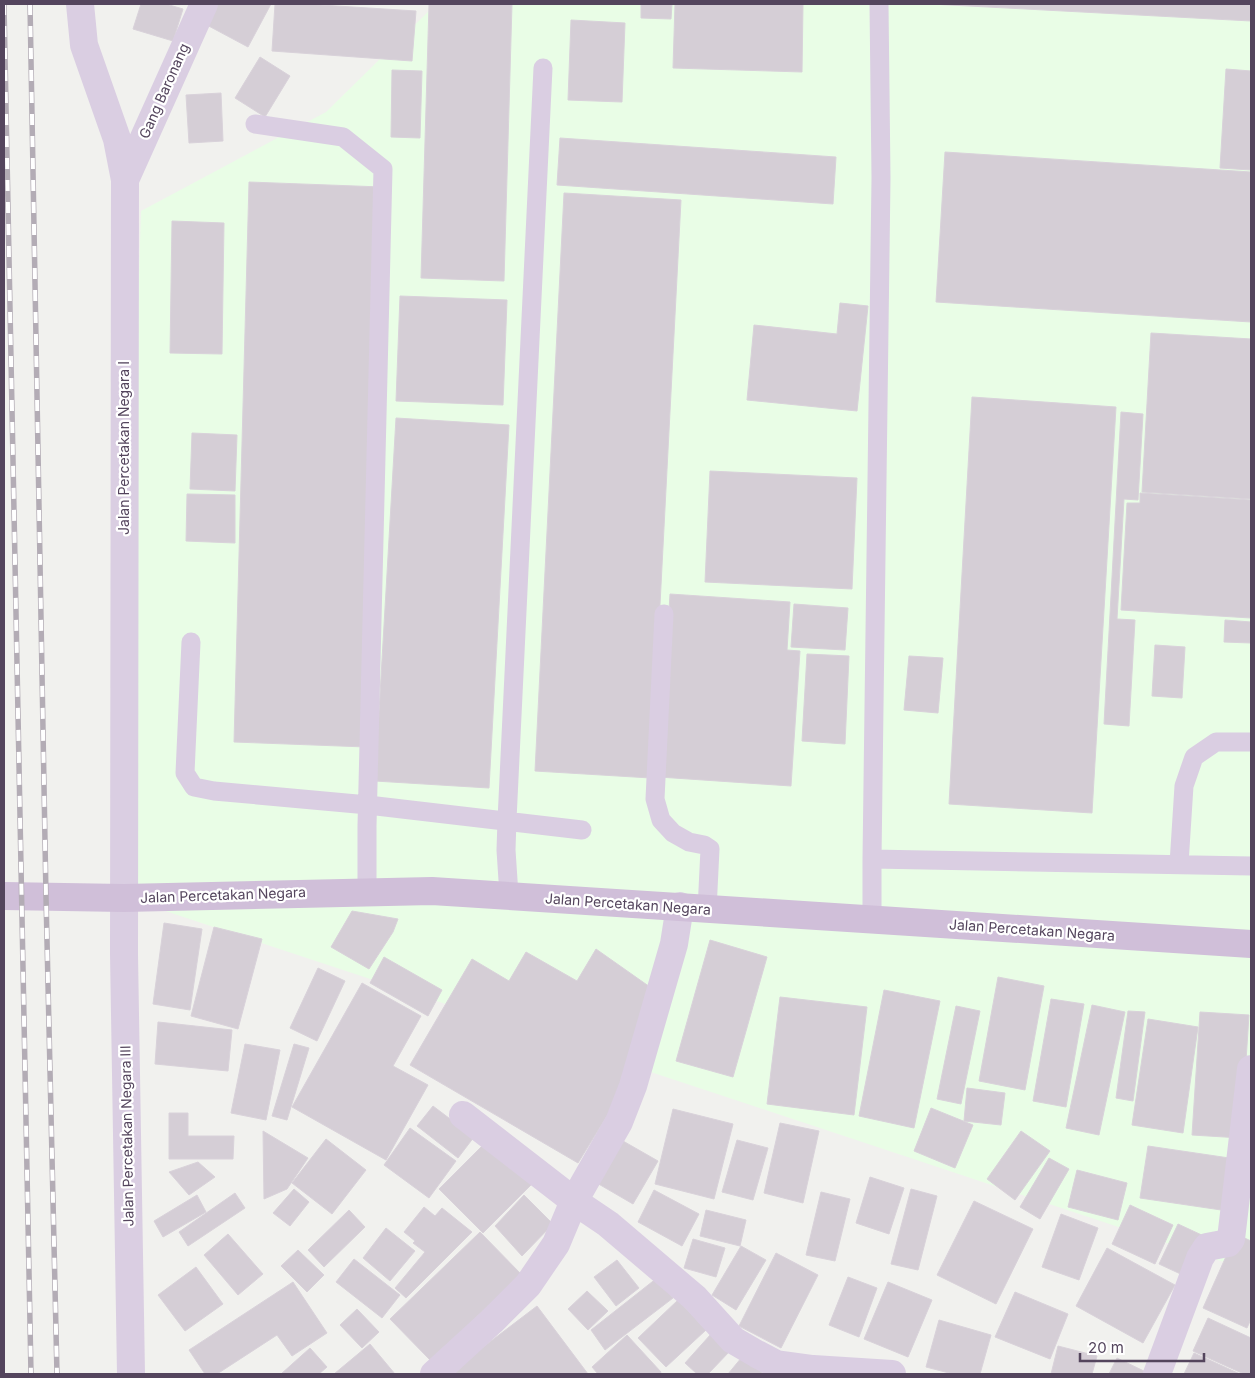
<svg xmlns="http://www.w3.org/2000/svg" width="1255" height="1378" viewBox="0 0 1255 1378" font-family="Inter,sans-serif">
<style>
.commercial{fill:#e9fde6}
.building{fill:#d5ced6;stroke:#d9d2da}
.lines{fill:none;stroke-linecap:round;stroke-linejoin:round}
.lane{stroke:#dacee2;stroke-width:19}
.street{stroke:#dacee2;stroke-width:28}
.secondary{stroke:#d0bfd9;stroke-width:28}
.rail-casing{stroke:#b3acb5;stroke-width:5.5}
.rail{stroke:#fff;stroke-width:4;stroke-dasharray:11;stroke-linecap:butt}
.labels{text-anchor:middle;stroke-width:4.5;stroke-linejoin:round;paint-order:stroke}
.street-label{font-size:14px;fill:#54455d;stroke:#fff}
</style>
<rect width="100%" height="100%" fill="#f1f1ee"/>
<path class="commercial" d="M436,4H1251V1271L120,896L141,211L326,112Z"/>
<path class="building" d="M141,4H166L183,9L173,41L133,29Z
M216,4H271L248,47L205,24Z
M275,4H305L416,11L412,61L272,51Z
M429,4H512L504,281L421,278Z
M641,4H672L671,19L641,18Z
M675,4H803L802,72L673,68Z
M931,4H1251V21Z
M571,20L625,23L622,102L568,100Z
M260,57L290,76L265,117L235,98Z
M1226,69L1251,71V170L1220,168Z
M392,70L422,71L420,138L391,137Z
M221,93L223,141L189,143L186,95Z
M560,138L836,157L833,204L557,185Z
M945,152L1251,172V322L936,302Z
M249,182L382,187L366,747L234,742Z
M564,193L681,200L651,778L535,771Z
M172,221L224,223L222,354L170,353Z
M400,296L507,300L503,405L396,401Z
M840,303L868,306L857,411L747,400L754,325L837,334Z
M1151,333L1251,339V499L1142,492Z
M972,397L1116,407L1092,813L949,804Z
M1121,412L1143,414L1138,500L1124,499L1117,619L1135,620L1129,726L1104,724Z
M396,418L509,425L489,788L375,781Z
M192,433L237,435L235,491L190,489Z
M710,471L857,478L852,589L705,582Z
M1140,493L1251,500V618L1121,610L1127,503H1140Z
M187,494L235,495V543L186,541Z
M670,594L790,602L787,650L800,651L791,786L659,777Z
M794,604L848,608L845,650L791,647Z
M1225,620L1251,622V643L1224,642Z
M1155,645L1185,647L1182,698L1152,696Z
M807,654L849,656L845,744L802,741Z
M909,656L943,658L938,713L904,710Z
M352,911L398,919L393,932L369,969L331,947Z
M164,923L202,929L190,1010L153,1004Z
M214,927L262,939L238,1029L191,1016Z
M710,940L767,957L733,1077L676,1061Z
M596,949L650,987L637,1067L578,1163L410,1065L472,959L509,981L526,952L577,981Z
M384,957L442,990L428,1016L370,983Z
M318,968L345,981L317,1041L290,1028Z
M998,977L1044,986L1025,1090L979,1081Z
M362,983L421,1016L393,1066L428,1085L386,1160L292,1107Z
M884,990L940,1001L914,1128L859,1116Z
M780,997L867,1007L854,1115L767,1104Z
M1051,999L1084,1004L1066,1107L1033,1101Z
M1092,1005L1125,1012L1099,1135L1066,1128Z
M956,1006L980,1011L961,1104L937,1099Z
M1128,1011L1145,1012L1133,1101L1116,1098Z
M1200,1012L1249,1015L1241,1138L1192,1135Z
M1148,1019L1198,1027L1183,1133L1132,1125Z
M158,1022L232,1030L228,1071L155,1064Z
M245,1044L280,1050L266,1120L231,1113Z
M294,1044L309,1048L287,1120L272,1116Z
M967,1088L1005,1093L1001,1125L964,1121Z
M433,1106L474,1137L458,1158L417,1126Z
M931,1108L973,1125L955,1168L914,1151Z
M673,1109L733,1124L714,1199L655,1184Z
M169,1113H188V1136H234L233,1159H169Z
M780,1123L819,1131L803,1203L764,1193Z
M410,1128L456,1161L429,1198L384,1165Z
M263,1131L308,1158L287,1189L264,1199Z
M1021,1131L1050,1151L1015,1200L987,1179Z
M616,1137L658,1161L633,1204L590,1179Z
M490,1138L534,1182L483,1233L439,1189Z
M326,1139L366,1170L332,1214L292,1183Z
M737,1140L768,1148L753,1200L722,1192Z
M1148,1146L1236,1159L1228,1211L1140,1198Z
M1049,1158L1069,1169L1040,1219L1020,1207Z
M198,1162L215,1177L189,1195L169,1172Z
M1077,1170L1127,1183L1118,1220L1068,1207Z
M870,1177L904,1188L889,1234L856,1223Z
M294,1189L309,1202L290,1226L273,1213Z
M911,1189L937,1196L918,1270L891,1264Z
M654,1190L699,1214L682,1246L638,1222Z
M821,1192L850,1199L835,1261L806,1255Z
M235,1193L245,1208L188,1246L179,1232Z
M197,1195L206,1212L163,1237L154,1221Z
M524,1195L553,1224L522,1256L495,1226Z
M974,1201L1033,1229L996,1304L937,1275Z
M1130,1205L1173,1225L1155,1264L1112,1244Z
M424,1207L435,1216L442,1208L472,1232L406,1298L395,1288L425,1252L413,1243L415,1241L404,1232Z
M349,1210L365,1227L324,1267L308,1250Z
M706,1210L746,1220L740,1246L700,1236Z
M1061,1214L1098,1228L1079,1280L1042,1267Z
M1178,1224L1206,1237L1187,1277L1159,1264Z
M386,1228L415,1251L390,1281L363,1258Z
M480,1232L521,1274L431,1361L390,1319Z
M228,1234L263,1274L238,1295L204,1255Z
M1236,1234L1251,1241V1319L1247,1328L1203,1308Z
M693,1239L725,1248L716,1277L684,1268Z
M741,1246L766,1260L736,1310L712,1295Z
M1107,1248L1175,1285L1143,1343L1076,1306Z
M298,1250L324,1275L307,1292L281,1266Z
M776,1253L818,1275L781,1348L739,1326Z
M354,1259L400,1295L382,1318L336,1282Z
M617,1260L639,1288L616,1306L594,1277Z
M196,1267L223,1304L185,1331L158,1295Z
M848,1277L877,1288L859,1337L829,1325Z
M657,1278L673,1298L605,1350L591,1330Z
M293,1282L327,1333L292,1356L277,1335L217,1374H205L189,1350Z
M888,1282L932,1300L908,1357L864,1339Z
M587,1291L608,1311L588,1330L568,1309Z
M1015,1292L1068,1314L1050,1359L995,1337Z
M678,1300L706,1330L666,1367L638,1338Z
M537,1306L588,1374H456L453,1370Z
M357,1309L379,1332L362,1348L340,1325Z
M1208,1318L1251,1338V1374H1244L1193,1351Z
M939,1320L991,1335L980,1374H953L926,1367Z
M711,1334L730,1351L708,1374H697L685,1363Z
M627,1335L661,1372L660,1374H598L592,1367Z
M370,1344L395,1374H334Z
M1058,1346L1097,1356L1092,1374H1051Z
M310,1348L327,1367L319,1374H281Z
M1194,1353L1240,1374H1184Z
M742,1357L764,1374H728Z
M1117,1358L1150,1374H1109Z"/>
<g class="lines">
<path class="lane" d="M255,124L343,137L383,169L367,826V892
M664,614L655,799L661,820L673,833L689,842L704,845L710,849L707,910
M191,642L185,773L194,787L214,791L368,805L582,830
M872,859L1251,866
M1179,864L1184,786L1194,757L1216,742H1251
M509,895L506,850L507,820L543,68
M872,920V859L881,178L879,4"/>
<path class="street" d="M80,4L84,45L117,139L125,180L124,954L131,1374
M125,180L204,4
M680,906L674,944L633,1086L619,1122L574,1201L608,1224L695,1298L733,1340L757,1354L776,1364L813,1369L892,1374
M434,1374L492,1321L528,1285L556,1244L574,1201L463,1115
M1157,1374L1200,1258L1207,1247L1228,1243L1231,1239L1251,1069"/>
<path class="secondary" d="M4,896L124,898L432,891L1251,944"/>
<g class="rail-casing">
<path id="rail" d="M4,4L31,1374
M30,4L46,897L57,1374"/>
</g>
<use href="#rail" class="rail"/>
</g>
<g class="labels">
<g class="street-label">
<text transform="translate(164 91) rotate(-66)" y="5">Gang Baronang</text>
<text transform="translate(124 448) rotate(-90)" y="5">Jalan Percetakan Negara I</text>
<text transform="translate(223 895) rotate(-2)" y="5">Jalan Percetakan Negara</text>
<text transform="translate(628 904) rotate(4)" y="5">Jalan Percetakan Negara</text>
<text transform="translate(1032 930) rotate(4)" y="5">Jalan Percetakan Negara</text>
<text transform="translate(127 1136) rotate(-91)" y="5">Jalan Percetakan Negara III</text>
</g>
</g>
<rect width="1255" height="1378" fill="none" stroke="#54455d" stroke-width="10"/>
<path d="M1080 1353v8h124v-8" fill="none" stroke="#54455d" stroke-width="2.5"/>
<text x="1088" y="1353" font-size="15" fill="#54455d" stroke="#ffffff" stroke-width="4" paint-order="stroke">20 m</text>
</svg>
